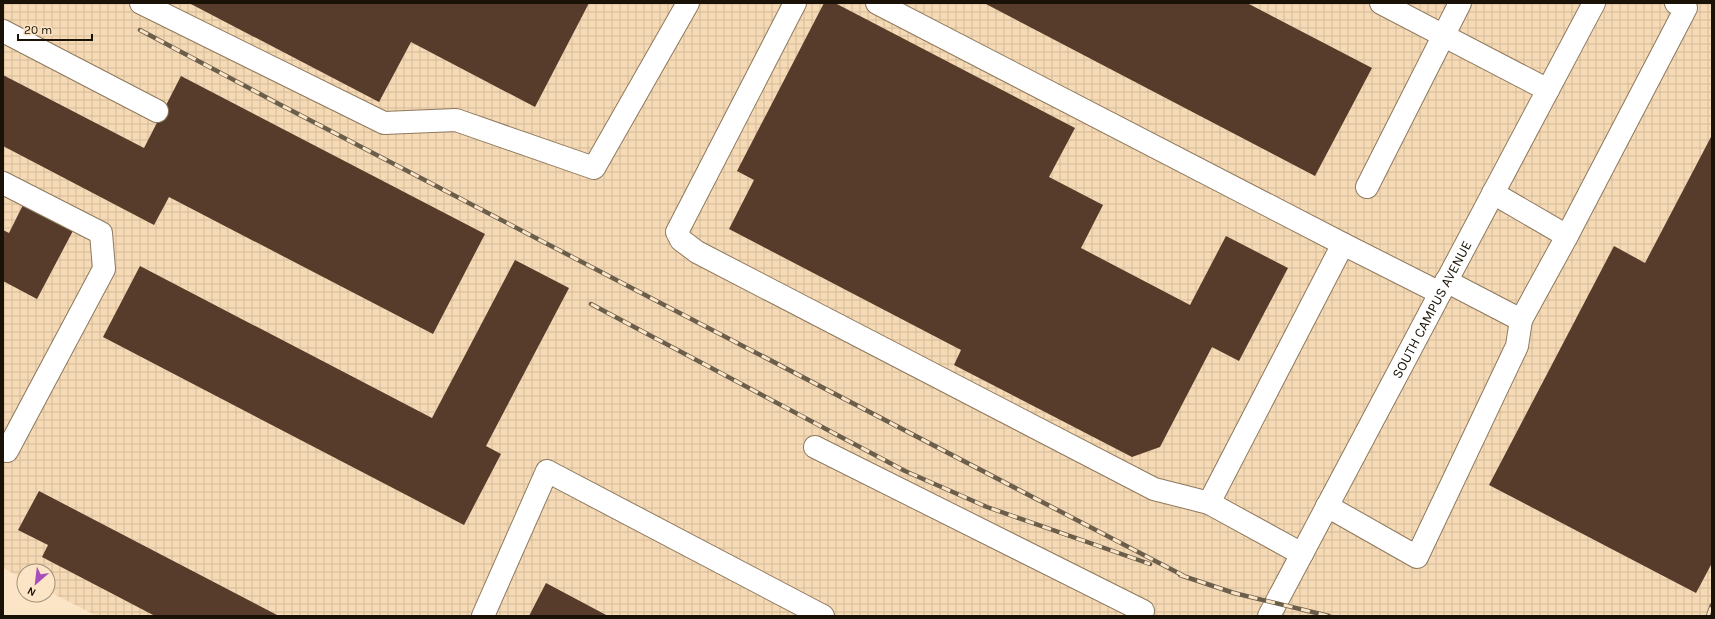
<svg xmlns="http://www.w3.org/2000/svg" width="1715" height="619" viewBox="0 0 1715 619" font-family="Karla,sans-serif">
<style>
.industrial{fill:url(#industrial-grid)}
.building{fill:#573b2b}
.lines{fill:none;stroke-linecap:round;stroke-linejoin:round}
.minor-casing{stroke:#8e795e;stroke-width:24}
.minor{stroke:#fff;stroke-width:22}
.rail-casing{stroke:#6b5e4b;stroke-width:4.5}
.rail{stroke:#fce5c6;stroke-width:3;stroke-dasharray:9;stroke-linecap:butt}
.labels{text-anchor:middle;stroke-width:4;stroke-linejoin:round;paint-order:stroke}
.street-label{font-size:14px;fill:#1a1207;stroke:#fce5c6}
</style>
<defs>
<pattern id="industrial-grid" width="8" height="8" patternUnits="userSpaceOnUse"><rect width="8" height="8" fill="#f6dab5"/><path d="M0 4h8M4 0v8" fill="none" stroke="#d2ba9a"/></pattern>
</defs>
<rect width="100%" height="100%" fill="#fce5c6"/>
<path class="industrial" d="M3,3H1712V616H97L48,591V571H24V579L3,568Z"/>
<path class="building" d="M189,3H589L535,107L411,42L379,102Z
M824,3H835L1075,128L1049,177L1103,205L1081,248L1190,305L1226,236L1288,268L1239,361L1212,347L1160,447L1132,457L954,365L961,350L729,229L754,180L737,171Z
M984,3H1247L1372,68L1315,176Z
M3,75L144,148L181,76L485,234L433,334L169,197L154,225L3,146Z
M1712,135V563L1696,593L1489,485L1614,246L1645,263Z
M25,201L75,227L37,299L3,281V230L9,233Z
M515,260L569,288L486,446L501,454L464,525L103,337L140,266L432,418Z
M39,491L279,616H155L42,557L48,545L18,530Z
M546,583L608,616H529Z"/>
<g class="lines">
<g class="minor-casing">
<g id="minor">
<path d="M141,3L384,123L456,120L594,168L688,3"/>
<path d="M795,3L677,232L681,240L697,252L1154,489L1209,503L1302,554"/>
<path d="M877,3L1343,244L1209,503"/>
<path d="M1381,3L1548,90"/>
<path d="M3,31L157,111"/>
<path d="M3,183L101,233L104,269L7,451L3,449"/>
<path d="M1367,187L1460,3"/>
<path d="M1493,193L1567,236L1521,320"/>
<path d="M1567,236L1686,8L1676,3"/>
<path d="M1343,244L1440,293"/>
<path d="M815,447L1143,611L1141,616"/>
<path d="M1327,506L1417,557L1517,346L1521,320L1446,281"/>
<path d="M483,616L547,471L823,616"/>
<path id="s1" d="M1269,616L1594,3"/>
</g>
</g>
<use href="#minor" class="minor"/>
<g class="rail-casing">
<path id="rail" d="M140,30L277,103L1186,577
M591,304L905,471L987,507L1150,564
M1180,575L1234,593L1329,616
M1708,616L1712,605"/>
</g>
<use href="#rail" class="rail"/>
</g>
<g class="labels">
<g class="street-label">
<text dy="5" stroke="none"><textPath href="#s1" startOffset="347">SOUTH CAMPUS AVENUE</textPath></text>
</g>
</g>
<rect width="1715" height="619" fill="none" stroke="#1a1207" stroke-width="8"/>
<g transform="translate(36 583) rotate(208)"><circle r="19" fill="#fce5c6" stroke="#a2917a"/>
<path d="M0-3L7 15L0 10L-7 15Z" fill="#a84eba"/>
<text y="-6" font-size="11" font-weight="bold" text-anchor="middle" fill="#1a1207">N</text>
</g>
<path d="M18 34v6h74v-6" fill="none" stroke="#1a1207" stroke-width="2"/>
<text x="24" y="34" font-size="12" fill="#1a1207" stroke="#fce5c6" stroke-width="3" paint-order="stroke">20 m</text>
</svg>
